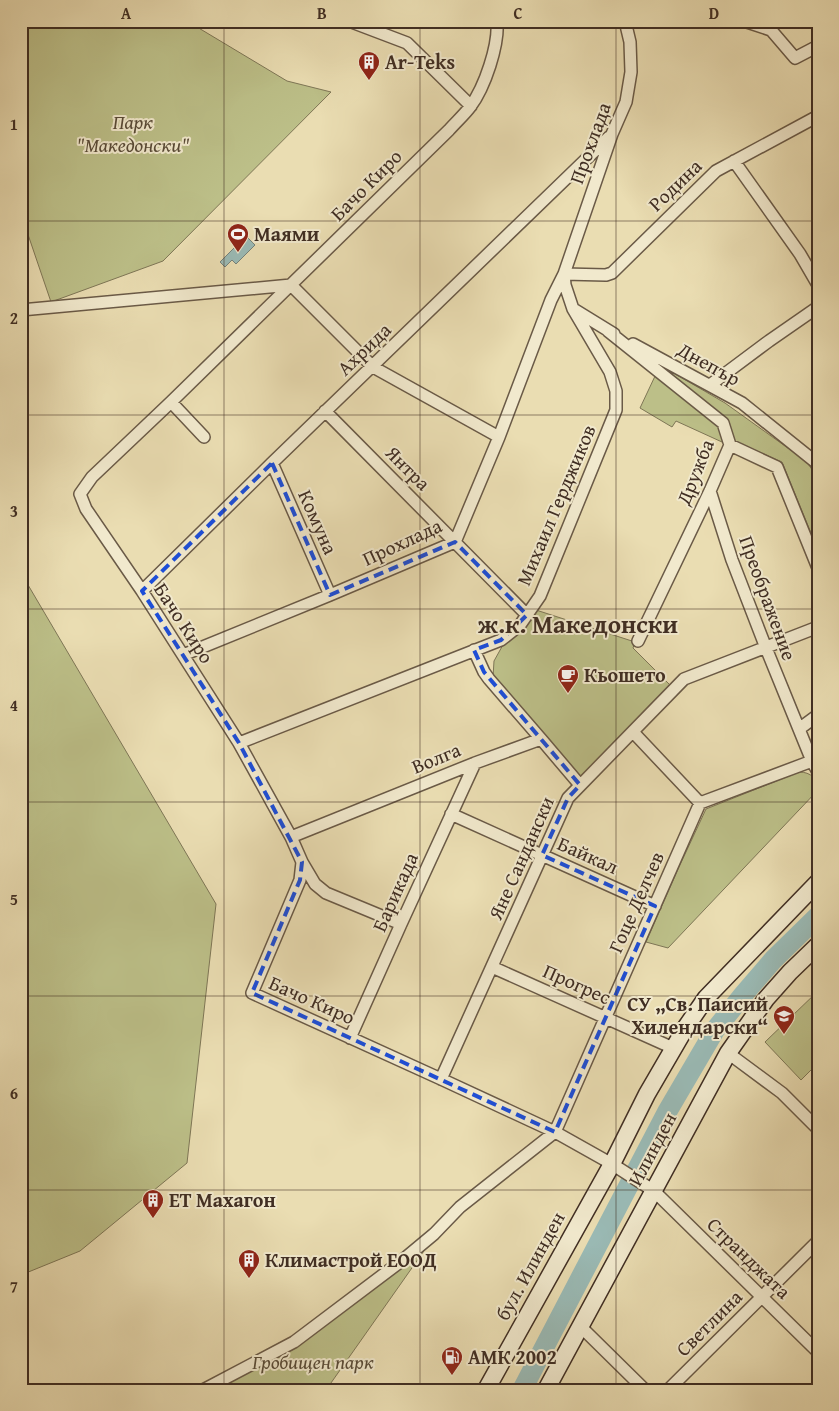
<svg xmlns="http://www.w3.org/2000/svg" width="839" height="1411" viewBox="0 0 839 1411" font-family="'Gentium Book Plus',serif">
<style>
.green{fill:#bcbf88;stroke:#7e7656}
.water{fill:#9abab5;stroke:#76827b}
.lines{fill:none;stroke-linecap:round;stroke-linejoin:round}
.river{stroke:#9abab5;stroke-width:20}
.street-casing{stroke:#6a5a47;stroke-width:14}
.secondary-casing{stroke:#402e23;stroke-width:19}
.street{stroke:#f1e9cd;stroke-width:11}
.secondary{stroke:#f1e9cd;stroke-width:16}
.marked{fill:none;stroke:#1d4ed8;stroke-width:4;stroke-dasharray:10 6;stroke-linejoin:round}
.grid{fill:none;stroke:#402e23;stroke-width:1;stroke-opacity:0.55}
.labels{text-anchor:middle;stroke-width:4;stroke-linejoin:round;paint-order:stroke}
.poi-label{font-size:20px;font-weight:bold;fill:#402e23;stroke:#f1e9cd;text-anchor:start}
.park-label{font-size:20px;font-style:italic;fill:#594b37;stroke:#f1e9cd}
.street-label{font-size:20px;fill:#402e23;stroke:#f1e9cd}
.district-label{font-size:25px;font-weight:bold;fill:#402e23;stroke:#f1e9cd}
.neatline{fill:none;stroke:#402e23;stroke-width:2}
.grid-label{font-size:16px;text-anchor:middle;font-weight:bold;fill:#402e23}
</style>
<rect width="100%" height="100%" fill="#eaddb2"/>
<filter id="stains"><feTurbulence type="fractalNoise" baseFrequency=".004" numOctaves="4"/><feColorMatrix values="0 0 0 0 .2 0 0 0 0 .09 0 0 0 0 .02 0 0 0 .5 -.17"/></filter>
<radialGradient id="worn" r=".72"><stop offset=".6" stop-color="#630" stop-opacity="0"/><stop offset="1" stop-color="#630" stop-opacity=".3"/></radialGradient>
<path class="green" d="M21,21H193L192,24L287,81L331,92L163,261L51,302L21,214Z
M641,354L725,403L806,461L818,478V536L813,538L782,462L732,440L730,430Z
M656,374L719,423L723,441L722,442L676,421L672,427L640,408Z
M21,573L216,904L187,1163L80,1251L21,1275Z
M536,610L635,642L633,648L673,688L580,781L493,677L494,661L504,643Z
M799,772C811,772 818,779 818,790L668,948L646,942L679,867L706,809Z
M818,991V1063L801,1080L765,1042Z
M433,1238L326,1390H203L294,1342Z"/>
<path class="water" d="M246,236L255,245L236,264L232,260L225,267L220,262Z"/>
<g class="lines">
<path class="river" d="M522,1390L667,1112L715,1030L743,995L773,960L818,916"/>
<g class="street-casing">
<path id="street" d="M349,21L407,43L471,106
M497,21C499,45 485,87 470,107C464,115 456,122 449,130L171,402L92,477L80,494L86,509L142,591L239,743L291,837L302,862L300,880L252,993L441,1079L555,1132L612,1164L654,1191L818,1352
M744,21L771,30L795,58L818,46
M734,161L800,254L818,285
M564,274L606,275L612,273L716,171L818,116
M21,310L291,285L373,367L499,437
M575,310L614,334
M608,331L723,423L730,445L710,491L638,641
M633,344L742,403L818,464
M710,385L769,341L818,307
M171,402L204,437
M325,411L527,615
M730,445L777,467L818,568
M272,463L330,595
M710,491L732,560L766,648L812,761L818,772
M142,591L272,463L609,137
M474,650L484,672L489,679L541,739
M183,655L330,595L455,542L499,437L551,300L564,274L612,134L626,102L631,72L630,42L625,21
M799,729L818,715
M633,732L700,803
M239,743L501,640L520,625L540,596L616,410V391L610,372L573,309L565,285L564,274
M451,814L655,906
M291,837L475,763L541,739L580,785
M302,862L315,884L326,893L401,924
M492,967L673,1048
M350,1038L401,924L475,763
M728,1053L782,1093L818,1129
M441,1079L568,798L684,679L818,627
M580,1326L645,1390
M203,1390L294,1342L404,1259L434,1234L460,1207L555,1132L700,803L812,761L818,757
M668,1390L818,1241"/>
</g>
<g class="secondary-casing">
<path id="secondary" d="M486,1390L612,1164L647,1094L686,1027L706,998L818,882
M546,1390L728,1053L766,999L790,972L818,945"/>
</g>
<use href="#street" class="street"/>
<use href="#secondary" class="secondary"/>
</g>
<path class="marked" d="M272,463L330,595L455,542L527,615L501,640L474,650L484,672L580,785L568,798L542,855L655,906L555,1132L252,993L300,880L302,862L239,743L142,591Z"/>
<path class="grid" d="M224,21V1390M420,21V1390M616,21V1390M21,221H818M21,415H818M21,609H818M21,802H818M21,996H818M21,1190H818"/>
<defs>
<g id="building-pin" transform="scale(1.125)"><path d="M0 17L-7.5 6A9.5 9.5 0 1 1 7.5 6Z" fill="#8f2418" stroke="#f1e9cd"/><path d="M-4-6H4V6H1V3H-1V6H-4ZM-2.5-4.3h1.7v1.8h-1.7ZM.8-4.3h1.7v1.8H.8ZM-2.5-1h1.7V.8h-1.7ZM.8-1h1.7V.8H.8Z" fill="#fff"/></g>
<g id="stadium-pin" transform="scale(1.125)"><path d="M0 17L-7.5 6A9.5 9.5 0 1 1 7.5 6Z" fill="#8f2418" stroke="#f1e9cd"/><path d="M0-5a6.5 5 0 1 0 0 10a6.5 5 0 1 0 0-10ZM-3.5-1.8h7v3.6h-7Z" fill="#fff"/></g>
<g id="cafe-pin" transform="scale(1.125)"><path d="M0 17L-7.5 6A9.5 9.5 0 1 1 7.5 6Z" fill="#8f2418" stroke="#f1e9cd"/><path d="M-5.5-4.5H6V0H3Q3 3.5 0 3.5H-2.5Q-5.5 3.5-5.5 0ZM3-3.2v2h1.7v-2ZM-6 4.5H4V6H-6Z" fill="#fff"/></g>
<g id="school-pin" transform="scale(1.125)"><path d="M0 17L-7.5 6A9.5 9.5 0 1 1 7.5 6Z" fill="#8f2418" stroke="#f1e9cd"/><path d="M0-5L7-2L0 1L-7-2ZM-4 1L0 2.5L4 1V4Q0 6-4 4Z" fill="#fff"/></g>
<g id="fuel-pin" transform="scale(1.125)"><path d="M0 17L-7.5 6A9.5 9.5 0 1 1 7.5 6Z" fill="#8f2418" stroke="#f1e9cd"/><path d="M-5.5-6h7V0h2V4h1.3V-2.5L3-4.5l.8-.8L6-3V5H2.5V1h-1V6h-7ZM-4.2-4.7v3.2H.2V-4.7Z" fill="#fff"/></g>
</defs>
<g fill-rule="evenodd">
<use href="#building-pin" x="369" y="62"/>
<use href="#stadium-pin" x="238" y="234"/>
<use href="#cafe-pin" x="568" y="675"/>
<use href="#school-pin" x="784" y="1016"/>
<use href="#building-pin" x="153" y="1200"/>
<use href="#building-pin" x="249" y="1260"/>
<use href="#fuel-pin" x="452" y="1357"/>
</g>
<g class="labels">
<g class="poi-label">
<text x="385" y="69">Ar-Teks</text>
<text x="254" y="241">Маями</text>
<text x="584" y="682">Кьошето</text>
<text x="768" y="1011" text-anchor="end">СУ „Св. Паисий<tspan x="768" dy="23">Хилендарски“</tspan></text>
<text x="169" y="1207">ЕТ Махагон</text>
<text x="265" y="1267">Климастрой ЕООД</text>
<text x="468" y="1364">АМК 2002</text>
</g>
<g class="park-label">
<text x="133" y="129">Парк<tspan x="133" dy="23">"Македонски"</tspan></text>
<text x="313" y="1369">Гробищен парк</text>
</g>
<g class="street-label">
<text transform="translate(590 143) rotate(-70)" y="7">Прохлада</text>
<text transform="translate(366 185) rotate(-45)" y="7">Бачо Киро</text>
<text transform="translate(675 185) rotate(-44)" y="7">Родина</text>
<text transform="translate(364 349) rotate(-44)" y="7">Ахрида</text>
<text transform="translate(709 364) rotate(29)" y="7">Днепър</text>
<text transform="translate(408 468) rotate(45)" y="7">Янтра</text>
<text transform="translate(695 472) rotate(-68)" y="7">Дружба</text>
<text transform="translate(556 505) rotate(-67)" y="7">Михаил Герджиков</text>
<text transform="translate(318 522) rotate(66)" y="7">Комуна</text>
<text transform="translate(402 542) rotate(-25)" y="7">Прохлада</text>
<text transform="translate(768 598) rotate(70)" y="7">Преображение</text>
<text transform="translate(184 623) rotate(57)" y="7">Бачо Киро</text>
<text transform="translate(436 758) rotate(-22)" y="7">Волга</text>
<text transform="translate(588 855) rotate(24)" y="7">Байкал</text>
<text transform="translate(521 858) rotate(-66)" y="7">Яне Сандански</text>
<text transform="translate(395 892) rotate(-66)" y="7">Барикада</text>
<text transform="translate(636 902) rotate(-66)" y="7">Гоце Делчев</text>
<text transform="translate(577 984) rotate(24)" y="7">Прогрес</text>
<text transform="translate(312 1000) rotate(24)" y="7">Бачо Киро</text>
<text transform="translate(652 1149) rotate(-62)" y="7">Илинден</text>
<text transform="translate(749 1258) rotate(44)" y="7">Странджата</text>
<text transform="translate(530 1266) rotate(-61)" y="7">бул. Илинден</text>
<text transform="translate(709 1323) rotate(-45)" y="7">Светлина</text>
</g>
<g class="district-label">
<text x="578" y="633">ж.к. Македонски</text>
</g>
</g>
<rect width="839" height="1411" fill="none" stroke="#eaddb2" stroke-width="55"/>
<rect x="28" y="28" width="784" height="1356" class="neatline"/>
<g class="grid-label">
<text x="126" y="19">A</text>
<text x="322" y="19">B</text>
<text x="518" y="19">C</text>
<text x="714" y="19">D</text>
<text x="14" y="130">1</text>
<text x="14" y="324">2</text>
<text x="14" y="517">3</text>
<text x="14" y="711">4</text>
<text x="14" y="905">5</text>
<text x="14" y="1099">6</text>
<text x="14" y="1292">7</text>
</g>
<rect width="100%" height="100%" filter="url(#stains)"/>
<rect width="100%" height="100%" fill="url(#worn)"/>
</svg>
